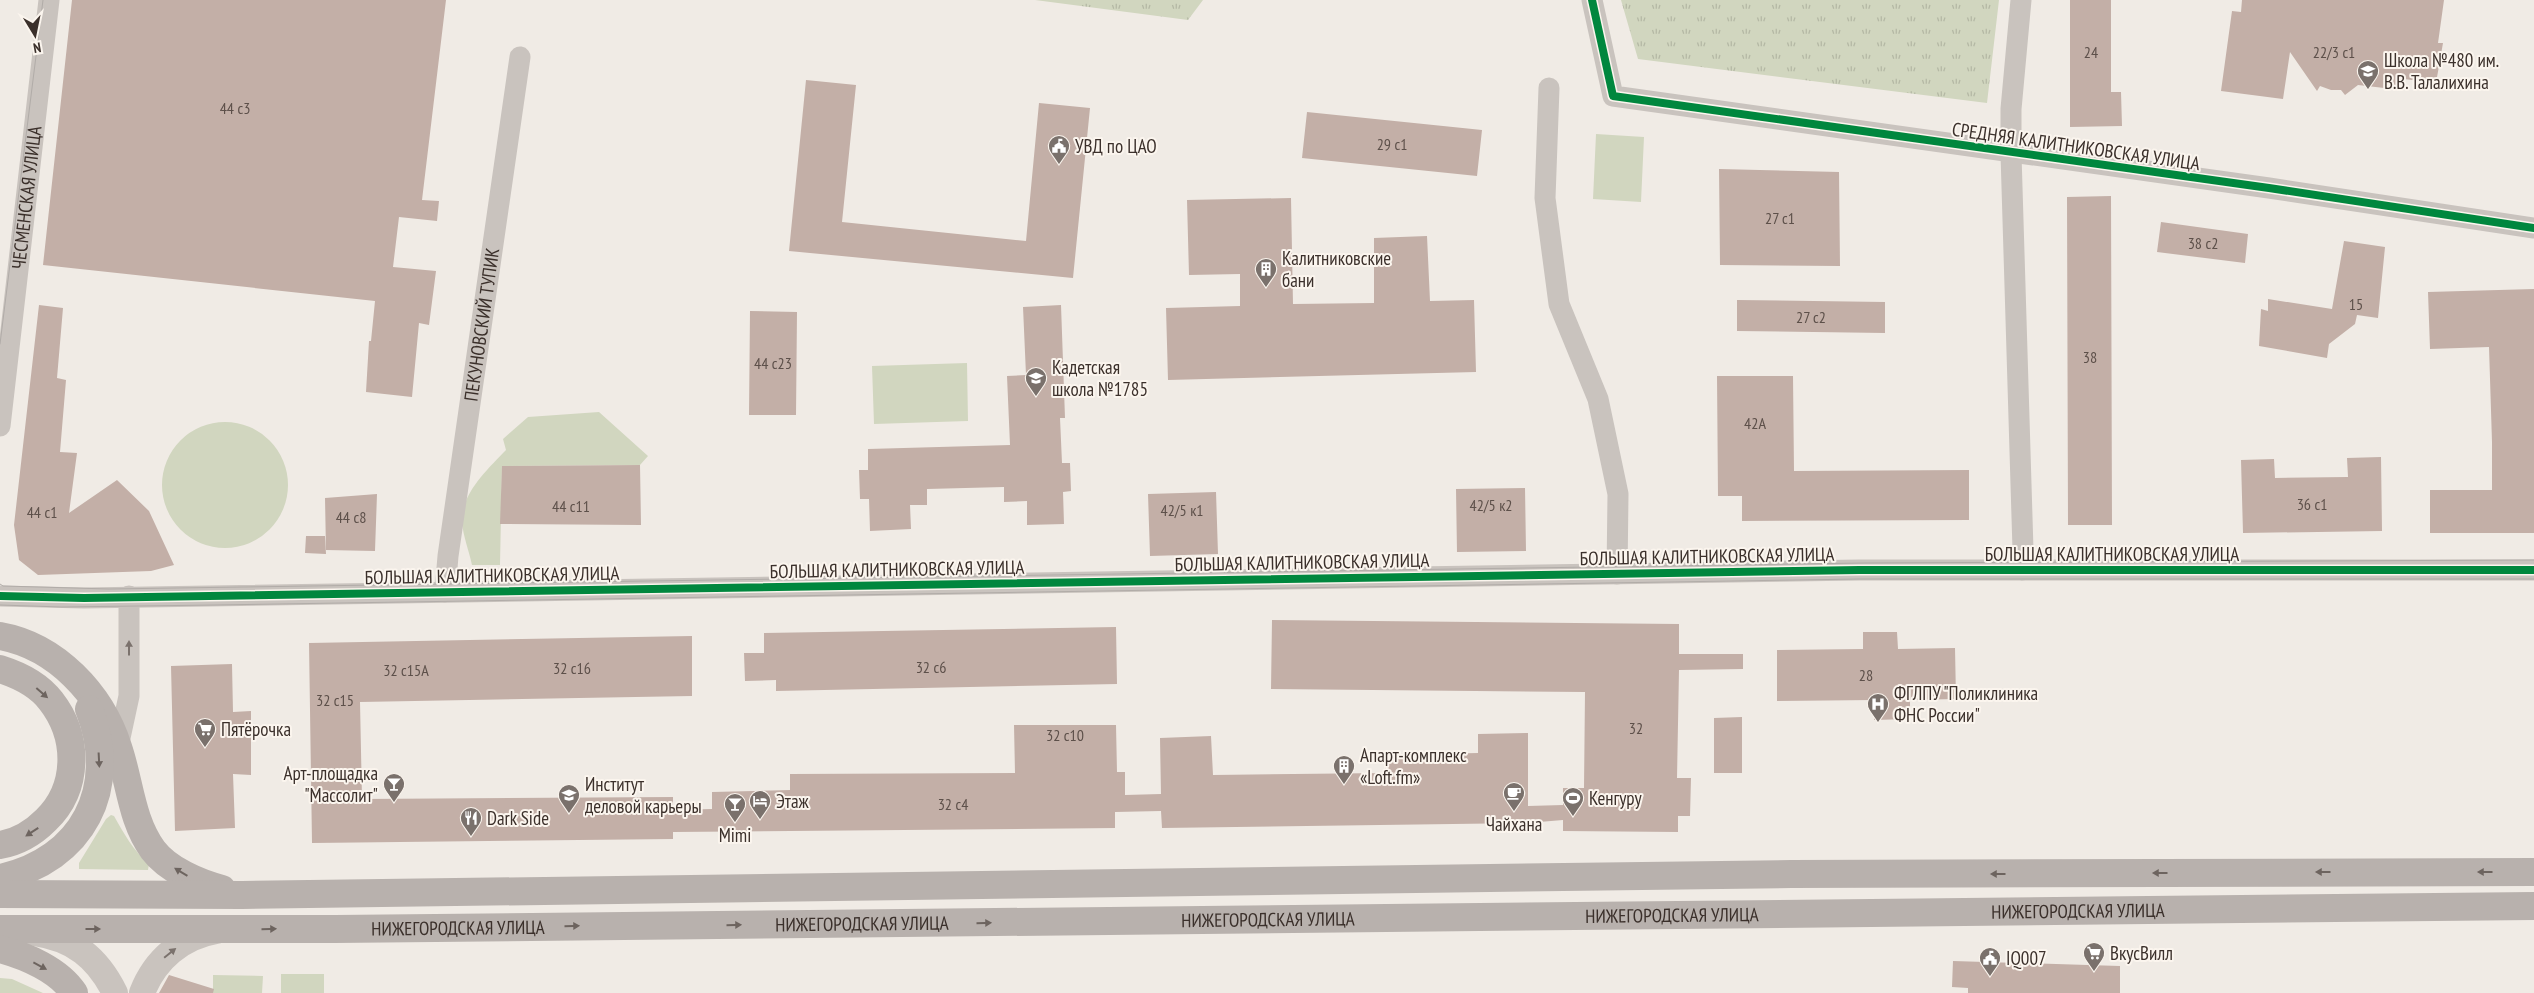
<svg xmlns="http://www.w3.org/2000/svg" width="2534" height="993" viewBox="0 0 2534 993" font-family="'PT Sans Narrow',sans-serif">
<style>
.grass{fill:#d1d6bf}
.park{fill:url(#park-tufts)}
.building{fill:#c3afa7}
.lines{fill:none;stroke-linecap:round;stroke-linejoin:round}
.minor{stroke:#c9c3be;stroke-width:21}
.tertiary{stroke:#c9c3be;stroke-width:26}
.primary{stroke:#b8b1ad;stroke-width:28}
.tram{stroke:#b1aca8;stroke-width:1}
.cycleway-casing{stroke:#fbf5ee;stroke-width:11}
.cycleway{stroke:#00873e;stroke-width:8}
.oneway{fill:#7b726d}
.oneway2{fill:#6d645f}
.labels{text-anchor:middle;stroke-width:4;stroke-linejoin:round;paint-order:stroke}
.number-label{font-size:16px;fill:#5d504a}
.poi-label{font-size:19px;fill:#3b302b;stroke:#fbf5ee;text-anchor:start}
.street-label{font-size:19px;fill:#3b302b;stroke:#fbf5ee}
</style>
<defs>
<pattern id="park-tufts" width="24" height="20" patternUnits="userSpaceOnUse" patternTransform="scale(1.25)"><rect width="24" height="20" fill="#d1d6bf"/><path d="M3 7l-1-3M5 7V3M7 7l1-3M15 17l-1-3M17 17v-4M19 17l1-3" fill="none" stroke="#b4b8a4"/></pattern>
</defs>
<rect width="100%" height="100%" fill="#f0ebe5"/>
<path class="grass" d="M1596,134L1644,137L1641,202L1593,199Z
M967,363L968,421L874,424L872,366Z
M599,412L648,456L640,465L502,466L500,565H472C469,551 463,536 462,522C461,493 488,469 506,450L503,439L528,417Z
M162 485a63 63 0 1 1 126 0a63 63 0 1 1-126 0Z
M111,815L114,816C125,835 132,849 149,864L148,870L79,869V863L106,819Z
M281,974H324V993H281Z
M213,975L263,976L262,993H213Z
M0,978L12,979L43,993H0Z"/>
<path class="park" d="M1035,0H1203L1188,20Z
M1621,0H1999L1987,103L1638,59Z"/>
<path class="building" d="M72,0H446L422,200L439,201L437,221L399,217L393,267L436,271L429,325L419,323L412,397L366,392L369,341H371L375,301L43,265Z
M2070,0H2111V92H2121L2122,126L2070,127Z
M2242,0H2444L2438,43H2443L2436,83L2404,79L2402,90L2358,85L2345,95L2341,90H2331L2320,86L2317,91L2290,52L2283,99L2221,91L2232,11L2241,12Z
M806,80L856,85L842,222L1026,241L1039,103L1090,108L1073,278L789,251Z
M1307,112L1482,130L1477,176L1302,158Z
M1719,169L1839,172L1840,266L1720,265Z
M2111,196L2112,525H2068L2067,197Z
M1291,198L1293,304L1374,303V238L1427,236L1430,301L1474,300L1476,372L1168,380L1166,308L1240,306V274L1189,275L1187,200Z
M2161,222L2248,234L2245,263L2157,252Z
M2344,241L2385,247L2378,318L2357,315L2355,324L2329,344L2327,358L2259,346L2261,309L2268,311V299L2332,309Z
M2534,289V533H2430V490H2492V442L2489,347L2430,349L2428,292Z
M1737,300L1885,302V333L1737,331Z
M39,305L63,308L57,378L66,380L60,452L77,453L69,513L117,480L149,511L174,565L151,571L38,575L19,560L14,525Z
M1061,305L1065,418H1060L1062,463H1070L1071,491L1063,492L1064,524L1027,525V501L1004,502V487L927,489V505H910L911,529L870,531L869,499H860L859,470H868V449L1010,445L1007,376L1026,375L1023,307Z
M750,311L797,312L796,415H749Z
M1717,376H1793L1794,471L1969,470V520L1742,521V496H1718Z
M2381,457L2382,531L2243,533L2241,460L2274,459L2275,478L2348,477L2347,458Z
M640,465L641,525L500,524L502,466Z
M1525,488L1526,551L1457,552L1456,489Z
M1216,492L1218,554L1150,556L1148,494Z
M377,494L375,551L326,550L325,498Z
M306,536H325L326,554L305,553Z
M1272,620L1679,624V654H1743V669L1679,670L1677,778H1691L1690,816H1678V832L1563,831V820L1527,823L1162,828L1161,811L1115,812V828L673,832V839L312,843L309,643L692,636V696L360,702L362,799L673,797V810L712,809V792L790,790V774L1015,773L1014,725H1116L1117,772H1125V795L1161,794L1160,738L1211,736L1213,775L1385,773V755L1478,753V734L1528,733V806L1563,805V788H1584L1585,692L1271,689Z
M1116,627L1117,684L776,691V680L745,681L744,653H764V633Z
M1863,632H1897L1898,649L1955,648L1956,699L1910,700V719L1874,720V700L1777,701V650L1863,649Z
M232,664L233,712L251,711V775L233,774L235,828L175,831L171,666Z
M1742,717V773H1714V718Z
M1953,961L2120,966V993H1968V988L1952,987Z
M169,975L214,989L213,993H159Z"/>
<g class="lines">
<g class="minor">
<path d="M1592,0L1613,96L2269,188L2534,228"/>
<path d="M2021,0L2011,109V154L2023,550L2022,570"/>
<path d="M1549,88L1545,198L1559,304L1598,399L1618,494L1617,574"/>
<path id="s1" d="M0,426L49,0"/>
<path id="s2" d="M445,592L448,556L520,57"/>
<path d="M0,596L84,598L1859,570H2534"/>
<path d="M118,747L129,696V596"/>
</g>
<path class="tertiary" d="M34,933C74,939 97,957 115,993
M142,993C155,959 182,937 216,931"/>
<g class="primary">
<path d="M0,636C56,646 101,694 118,747C130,782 131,820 153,850C168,870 199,883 222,889"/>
<path d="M0,669C19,675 39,685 51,701C79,737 79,788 46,820C33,833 18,842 0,845"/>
<path d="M0,878C83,860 120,788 89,709"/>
<path d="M0,894L242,895L1791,874L2534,872"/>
<path id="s3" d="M0,929H335L2534,906"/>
<path d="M0,949C26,956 59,970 74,993"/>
</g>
<path class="tram" d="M0,344L43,0
M0,584L3,586L109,589L1864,563L2534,560
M0,605L62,607L215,605L1859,579H2534"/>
<g class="cycleway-casing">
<path id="cycleway" d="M1592,0L1613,96L2269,188L2534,228
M0,596L84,598L1859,570H2534"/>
</g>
<use href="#cycleway" class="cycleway"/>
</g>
<defs><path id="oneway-solid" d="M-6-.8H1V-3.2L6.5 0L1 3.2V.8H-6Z" transform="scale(1.25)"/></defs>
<g class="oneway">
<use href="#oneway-solid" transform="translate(129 648) rotate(-90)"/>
<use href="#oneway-solid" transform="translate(170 953) rotate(-39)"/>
</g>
<g class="oneway2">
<use href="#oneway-solid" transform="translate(42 693) rotate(41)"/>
<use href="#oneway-solid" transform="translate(99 760) rotate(87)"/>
<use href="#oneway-solid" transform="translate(32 832) rotate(147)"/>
<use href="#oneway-solid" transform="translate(181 872) rotate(-149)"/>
<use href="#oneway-solid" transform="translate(2323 872) rotate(180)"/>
<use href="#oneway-solid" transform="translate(2485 872) rotate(180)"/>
<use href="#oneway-solid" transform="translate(2160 873) rotate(180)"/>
<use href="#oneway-solid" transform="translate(1998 874) rotate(180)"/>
<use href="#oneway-solid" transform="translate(984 923) rotate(-1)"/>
<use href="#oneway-solid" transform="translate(734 925) rotate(-1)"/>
<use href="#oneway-solid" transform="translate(572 926) rotate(-1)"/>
<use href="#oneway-solid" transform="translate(93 929)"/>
<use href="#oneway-solid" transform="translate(269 929) rotate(-1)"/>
<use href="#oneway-solid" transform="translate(40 966) rotate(28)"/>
</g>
<defs>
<g id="school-pin" transform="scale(1.125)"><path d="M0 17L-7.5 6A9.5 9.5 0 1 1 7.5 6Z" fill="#7a716c" stroke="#fbf5ee"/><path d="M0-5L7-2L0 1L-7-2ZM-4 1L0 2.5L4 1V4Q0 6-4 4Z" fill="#fff"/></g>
<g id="civic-pin" transform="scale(1.125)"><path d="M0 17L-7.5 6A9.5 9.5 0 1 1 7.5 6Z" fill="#7a716c" stroke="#fbf5ee"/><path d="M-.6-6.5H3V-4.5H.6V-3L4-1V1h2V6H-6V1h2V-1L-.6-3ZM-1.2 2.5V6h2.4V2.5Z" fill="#fff"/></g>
<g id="building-pin" transform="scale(1.125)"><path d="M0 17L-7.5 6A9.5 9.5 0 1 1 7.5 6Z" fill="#7a716c" stroke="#fbf5ee"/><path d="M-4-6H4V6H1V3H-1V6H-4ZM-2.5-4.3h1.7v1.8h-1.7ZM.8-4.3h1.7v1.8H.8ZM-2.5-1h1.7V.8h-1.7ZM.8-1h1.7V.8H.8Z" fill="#fff"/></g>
<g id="hospital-pin" transform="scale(1.125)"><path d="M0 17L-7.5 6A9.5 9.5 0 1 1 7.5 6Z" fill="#7a716c" stroke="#fbf5ee"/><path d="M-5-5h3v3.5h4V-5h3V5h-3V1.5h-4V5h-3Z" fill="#fff"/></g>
<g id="supermarket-pin" transform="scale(1.125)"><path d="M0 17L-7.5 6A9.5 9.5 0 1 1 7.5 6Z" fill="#7a716c" stroke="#fbf5ee"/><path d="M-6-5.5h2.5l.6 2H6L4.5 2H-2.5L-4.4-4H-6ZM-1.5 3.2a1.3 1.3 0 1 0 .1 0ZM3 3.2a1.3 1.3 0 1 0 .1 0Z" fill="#fff"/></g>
<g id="bar-pin" transform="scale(1.125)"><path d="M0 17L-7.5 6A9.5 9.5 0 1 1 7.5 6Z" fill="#7a716c" stroke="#fbf5ee"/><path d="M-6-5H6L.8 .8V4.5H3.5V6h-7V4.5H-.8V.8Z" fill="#fff"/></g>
<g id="cafe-pin" transform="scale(1.125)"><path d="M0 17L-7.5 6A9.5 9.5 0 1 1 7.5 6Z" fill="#7a716c" stroke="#fbf5ee"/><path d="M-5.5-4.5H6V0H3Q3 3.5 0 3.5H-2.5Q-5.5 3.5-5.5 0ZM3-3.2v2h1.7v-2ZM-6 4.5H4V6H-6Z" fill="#fff"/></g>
<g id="university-pin" transform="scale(1.125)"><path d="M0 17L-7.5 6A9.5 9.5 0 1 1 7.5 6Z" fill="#7a716c" stroke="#fbf5ee"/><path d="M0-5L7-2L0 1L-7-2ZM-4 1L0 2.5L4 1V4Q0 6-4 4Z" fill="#fff"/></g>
<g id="stadium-pin" transform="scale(1.125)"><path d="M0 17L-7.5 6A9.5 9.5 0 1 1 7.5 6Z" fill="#7a716c" stroke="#fbf5ee"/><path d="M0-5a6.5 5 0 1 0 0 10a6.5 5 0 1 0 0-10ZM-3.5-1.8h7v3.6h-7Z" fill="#fff"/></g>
<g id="hotel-pin" transform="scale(1.125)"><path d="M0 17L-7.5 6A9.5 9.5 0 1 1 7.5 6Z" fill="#7a716c" stroke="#fbf5ee"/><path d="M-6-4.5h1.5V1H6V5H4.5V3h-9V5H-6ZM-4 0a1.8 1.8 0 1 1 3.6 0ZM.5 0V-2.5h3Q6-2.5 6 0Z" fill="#fff"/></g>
<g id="restaurant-pin" transform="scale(1.125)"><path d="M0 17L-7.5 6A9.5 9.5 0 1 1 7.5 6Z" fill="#7a716c" stroke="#fbf5ee"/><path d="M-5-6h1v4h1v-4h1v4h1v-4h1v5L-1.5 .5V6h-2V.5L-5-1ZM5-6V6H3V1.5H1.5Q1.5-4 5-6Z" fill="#fff"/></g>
</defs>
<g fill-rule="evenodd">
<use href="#school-pin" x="2368" y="71"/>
<use href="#civic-pin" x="1059" y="146"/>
<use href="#building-pin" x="1266" y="269"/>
<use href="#school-pin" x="1036" y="378"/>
<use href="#hospital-pin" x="1878" y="704"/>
<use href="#supermarket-pin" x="205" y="729"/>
<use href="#building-pin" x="1344" y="766"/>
<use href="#bar-pin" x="394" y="784"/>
<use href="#cafe-pin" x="1514" y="793"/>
<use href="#university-pin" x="569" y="795"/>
<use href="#stadium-pin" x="1573" y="798"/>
<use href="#hotel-pin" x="760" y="801"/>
<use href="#bar-pin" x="735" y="804"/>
<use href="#restaurant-pin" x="471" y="818"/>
<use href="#supermarket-pin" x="2094" y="953"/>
<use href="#civic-pin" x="1990" y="958"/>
</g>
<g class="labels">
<g class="number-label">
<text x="2091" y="58">24</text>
<text x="2334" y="58">22/3 с1</text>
<text x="235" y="114">44 с3</text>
<text x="1392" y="150">29 с1</text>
<text x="1780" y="224">27 с1</text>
<text x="2203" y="249">38 с2</text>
<text x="2356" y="310">15</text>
<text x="1811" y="323">27 с2</text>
<text x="2090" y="363">38</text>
<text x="773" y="369">44 с23</text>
<text x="1755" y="429">42А</text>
<text x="2312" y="510">36 с1</text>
<text x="1491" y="511">42/5 к2</text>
<text x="571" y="512">44 с11</text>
<text x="1182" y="516">42/5 к1</text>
<text x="42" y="518">44 с1</text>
<text x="351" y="523">44 с8</text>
<text x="931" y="673">32 с6</text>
<text x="572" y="674">32 с16</text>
<text x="406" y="676">32 с15А</text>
<text x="1866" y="681">28</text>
<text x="335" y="706">32 с15</text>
<text x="1636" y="734">32</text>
<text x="1065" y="741">32 с10</text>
<text x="953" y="810">32 с4</text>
</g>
<g class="poi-label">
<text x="2384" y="67">Школа №480 им.<tspan x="2384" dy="22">В.В. Талалихина</tspan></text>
<text x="1075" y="153">УВД по ЦАО</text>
<text x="1282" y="265">Калитниковские<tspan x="1282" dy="22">бани</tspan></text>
<text x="1052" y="374">Кадетская<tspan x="1052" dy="22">школа №1785</tspan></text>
<text x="1894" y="700">ФГЛПУ "Поликлиника<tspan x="1894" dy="22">ФНС России"</tspan></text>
<text x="221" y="736">Пятёрочка</text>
<text x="1360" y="762">Апарт-комплекс<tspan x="1360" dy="22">«Loft.fm»</tspan></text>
<text x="378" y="780" text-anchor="end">Арт-площадка<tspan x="378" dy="22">"Массолит"</tspan></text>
<text x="585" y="791">Институт<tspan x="585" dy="22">деловой карьеры</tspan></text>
<text x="1589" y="805">Кенгуру</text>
<text x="776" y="808">Этаж</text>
<text x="487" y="825">Dark Side</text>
<text x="1514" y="831" text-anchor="middle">Чайхана</text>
<text x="735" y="842" text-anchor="middle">Mimi</text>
<text x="2110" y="960">ВкусВилл</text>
<text x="2006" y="965">IQ007</text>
</g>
<g class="street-label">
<text transform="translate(2076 146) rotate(8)" y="7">СРЕДНЯЯ КАЛИТНИКОВСКАЯ УЛИЦА</text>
<text dy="7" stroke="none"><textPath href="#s1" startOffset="230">ЧЕСМЕНСКАЯ УЛИЦА</textPath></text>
<text dy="7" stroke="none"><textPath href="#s2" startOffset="270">ПЕКУНОВСКИЙ ТУПИК</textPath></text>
<text x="2112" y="561">БОЛЬШАЯ КАЛИТНИКОВСКАЯ УЛИЦА</text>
<text transform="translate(1707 556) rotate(-1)" y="7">БОЛЬШАЯ КАЛИТНИКОВСКАЯ УЛИЦА</text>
<text transform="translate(1302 562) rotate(-1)" y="7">БОЛЬШАЯ КАЛИТНИКОВСКАЯ УЛИЦА</text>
<text transform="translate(897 569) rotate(-1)" y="7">БОЛЬШАЯ КАЛИТНИКОВСКАЯ УЛИЦА</text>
<text transform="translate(492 575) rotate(-1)" y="7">БОЛЬШАЯ КАЛИТНИКОВСКАЯ УЛИЦА</text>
<text dy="7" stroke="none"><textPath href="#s3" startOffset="2078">НИЖЕГОРОДСКАЯ УЛИЦА</textPath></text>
<text dy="7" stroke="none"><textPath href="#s3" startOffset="1672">НИЖЕГОРОДСКАЯ УЛИЦА</textPath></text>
<text dy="7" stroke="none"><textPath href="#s3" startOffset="1268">НИЖЕГОРОДСКАЯ УЛИЦА</textPath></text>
<text dy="7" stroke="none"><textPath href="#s3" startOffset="862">НИЖЕГОРОДСКАЯ УЛИЦА</textPath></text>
<text dy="7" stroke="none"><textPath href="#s3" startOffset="458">НИЖЕГОРОДСКАЯ УЛИЦА</textPath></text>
</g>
</g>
<g transform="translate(35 35) rotate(170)" stroke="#fbf5ee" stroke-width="4" paint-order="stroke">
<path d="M0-4L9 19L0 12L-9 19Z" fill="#3b302b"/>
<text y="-8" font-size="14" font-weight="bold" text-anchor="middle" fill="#3b302b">N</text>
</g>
</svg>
